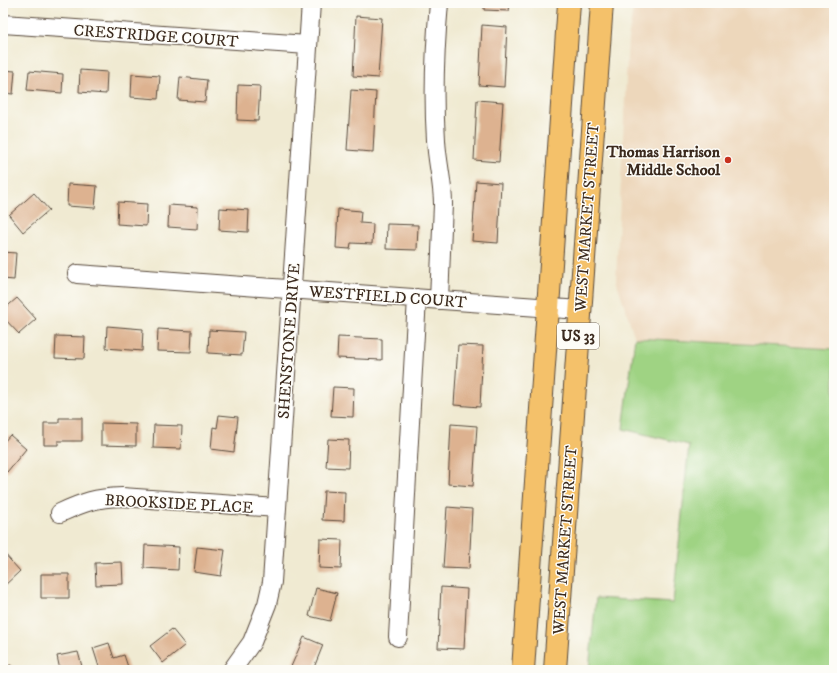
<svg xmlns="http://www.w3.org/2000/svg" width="837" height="673" viewBox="0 0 837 673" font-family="'IM FELL DW Pica',serif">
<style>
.built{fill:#edd7bb}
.green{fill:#9fd383;stroke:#6d7e50}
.building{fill:#ddb290}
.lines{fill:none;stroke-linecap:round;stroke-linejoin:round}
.minor-casing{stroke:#564739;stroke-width:20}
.major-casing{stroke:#564739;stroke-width:24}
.minor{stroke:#fff;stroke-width:18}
.major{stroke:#f4c16b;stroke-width:22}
.poi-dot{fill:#c8321e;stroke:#fdfcf7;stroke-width:1.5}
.labels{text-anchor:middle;stroke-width:3;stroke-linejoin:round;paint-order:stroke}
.shield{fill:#fdfcf7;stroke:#75695f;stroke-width:1}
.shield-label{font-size:15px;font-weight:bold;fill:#3b2a1e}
.street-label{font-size:16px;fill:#3b2a1e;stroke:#fdfcf7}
.poi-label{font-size:16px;font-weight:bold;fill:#3b2a1e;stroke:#fdfcf7;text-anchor:end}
</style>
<rect width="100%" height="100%" fill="#fdfcf7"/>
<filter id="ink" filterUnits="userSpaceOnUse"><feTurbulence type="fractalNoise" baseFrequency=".025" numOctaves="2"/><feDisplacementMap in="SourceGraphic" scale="8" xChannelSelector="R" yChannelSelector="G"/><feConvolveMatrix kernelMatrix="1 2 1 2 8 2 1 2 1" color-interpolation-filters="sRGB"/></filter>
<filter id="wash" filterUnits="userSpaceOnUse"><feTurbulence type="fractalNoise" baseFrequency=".012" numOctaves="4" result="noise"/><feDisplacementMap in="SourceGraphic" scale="16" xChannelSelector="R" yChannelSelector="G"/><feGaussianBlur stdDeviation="0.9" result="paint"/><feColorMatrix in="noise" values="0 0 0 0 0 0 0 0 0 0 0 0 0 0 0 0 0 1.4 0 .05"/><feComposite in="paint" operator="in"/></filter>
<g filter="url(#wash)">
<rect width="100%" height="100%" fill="#f0ead2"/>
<path class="built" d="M634,3H834V349L635,338L616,280L628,39Z"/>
<path class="green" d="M635,338L834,349V670H589L596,598L673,603L689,445L623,429Z"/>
<g id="blocks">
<path class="building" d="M484,3H510L509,11L484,10Z
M356,16L382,18L378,78L353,76Z
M482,25L507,27L504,87L479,85Z
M3,70L15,71L13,94L3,93Z
M80,70L107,72L106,94L79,92Z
M29,71L63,74L62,93L27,90Z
M132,74L160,76L158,99L131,97Z
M180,77L207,80L205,102L178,100Z
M238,85L260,86L258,121L237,120Z
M351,90L376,92L373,152L347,150Z
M477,100L503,102L499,162L474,160Z
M476,181L501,183L498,243L472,241Z
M68,184L97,186L95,208L67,206Z
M34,193L49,210L23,232L9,215Z
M118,202L147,204L146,226L117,224Z
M169,205L198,207L197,229L168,227Z
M220,208L249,210L248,232L219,230Z
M338,209L361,211L360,223L373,224L372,244L351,243L350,249L336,248Z
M387,224L418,225L417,250L386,249Z
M3,252L16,253L14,280L3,279Z
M17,298L36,319L19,334L3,317V310Z
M107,326L143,329L142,351L106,348Z
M158,329L192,331L191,352L157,351Z
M209,330L244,332L242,355L208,353Z
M56,336L85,337L84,359L55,358Z
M338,337L382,339V360L337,358Z
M458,345L483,346L480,407L454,405Z
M333,387L354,388L353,417L331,416Z
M219,415L238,417L234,452L211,449L213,427L217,428Z
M59,418H82V441H58V445H44V423H59Z
M101,423L136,424V446L101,445Z
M451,424L477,426L473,486L448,484Z
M154,425L182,426L181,449L153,448Z
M10,435L26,449L7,472L3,468V443Z
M328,439L349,440L348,468L326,467Z
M324,491L345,492L344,521L322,520Z
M447,507L472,509L469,569L443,568Z
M320,539L342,540L341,569L319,568Z
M145,545L179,547L178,570L144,568Z
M197,547L225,550L221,576L194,572Z
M3,552L20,571L3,587Z
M122,562L123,584L96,585L95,563Z
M41,574H69V598H41Z
M441,587L467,589L464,649L438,648Z
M316,588L337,593L330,621L309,616Z
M172,629L185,645L163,663L150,646Z
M304,637L323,645L313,670H292L290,669Z
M109,643L114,658L124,655L129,670H100L93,648Z
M78,652L83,670H60L57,656Z
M11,665L12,670H3V667Z"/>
</g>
</g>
<g filter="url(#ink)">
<use href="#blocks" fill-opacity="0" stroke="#564739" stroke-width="1"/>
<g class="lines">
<g class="minor-casing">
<path id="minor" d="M3,24L308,45
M77,274L580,310
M439,300L443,204C443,183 437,162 436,140C433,95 435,48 439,3
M60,513C84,502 95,498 122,497L277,508
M398,637L417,298
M232,670L252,642L267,604L272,582L311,3"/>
</g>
<g class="major-casing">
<path id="major" d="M523,670L569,3
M555,670L602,3"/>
</g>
<use href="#minor" class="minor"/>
<use href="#major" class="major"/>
</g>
</g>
<circle class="poi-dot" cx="728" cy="160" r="4"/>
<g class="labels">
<rect class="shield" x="557" y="323" width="42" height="26" rx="3"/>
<g class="shield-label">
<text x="578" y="341">US 33</text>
</g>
<g class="street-label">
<text transform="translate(156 35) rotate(4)" y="6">CRESTRIDGE COURT</text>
<text transform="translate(586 217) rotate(-86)" y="6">WEST MARKET STREET</text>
<text transform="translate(388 296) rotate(4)" y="6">WESTFIELD COURT</text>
<text transform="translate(288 341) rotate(-86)" y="6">SHENSTONE DRIVE</text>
<text transform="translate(179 503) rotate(3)" y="6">BROOKSIDE PLACE</text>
<text transform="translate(564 540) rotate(-86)" y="6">WEST MARKET STREET</text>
</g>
<g class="poi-label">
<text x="720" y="157">Thomas Harrison<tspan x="720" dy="18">Middle School</tspan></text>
</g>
</g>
<rect width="837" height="673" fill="none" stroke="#fdfcf7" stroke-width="16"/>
</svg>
